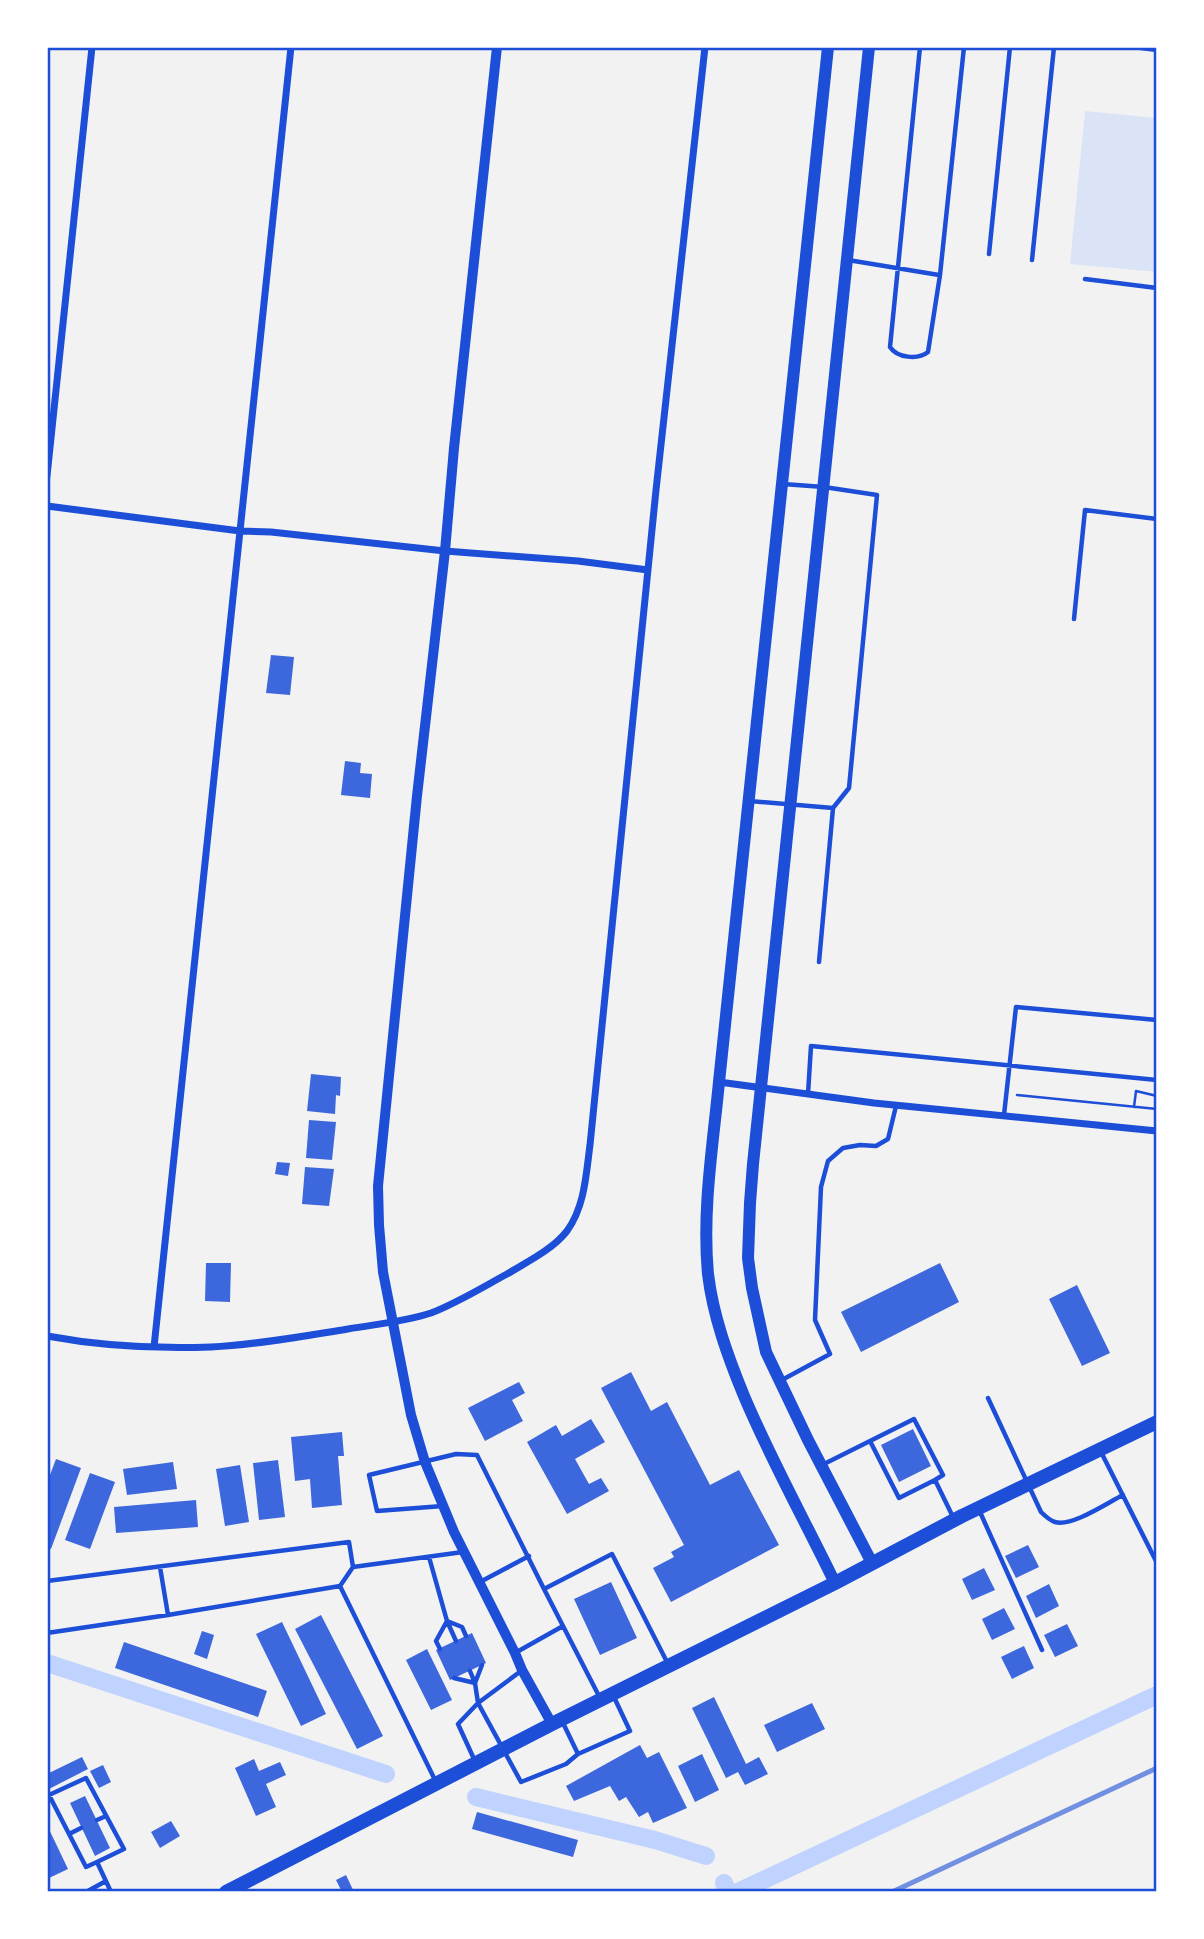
<svg xmlns="http://www.w3.org/2000/svg" width="1204" height="1939" viewBox="0 0 1204 1939" font-family="'Archivo Narrow',sans-serif">
<style>
.green{fill:#dbe4f7}
.lines{fill:none;stroke-linecap:round;stroke-linejoin:round}
.canal{stroke:#bfd3fe;stroke-width:18}
.building{fill:#3d67dc}
.path{stroke:#1d4ed8;stroke-width:2.5}
.service{stroke:#1d4ed8;stroke-width:4.5}
.minor{stroke:#1d4ed8;stroke-width:7}
.tertiary{stroke:#1d4ed8;stroke-width:10}
.secondary{stroke:#1d4ed8;stroke-width:12}
.primary{stroke:#1d4ed8;stroke-width:14}
.rail{stroke:#7290e2;stroke-width:5}
.neatline{fill:none;stroke:#1d4ed8;stroke-width:2.5}
</style>
<rect width="100%" height="100%" fill="#f2f2f2"/>
<path class="green" d="M1085,111L1157,118V272L1070,264Z"/>
<g class="lines">
<path class="canal" d="M47,1663L386,1774
M476,1797L655,1840L706,1856
M724,1883L728,1892
M738,1892L1157,1695"/>
</g>
<path class="building" d="M271,655L294,657L290,695L266,693Z
M345,761L361,763L360,773L372,774L370,798L341,795Z
M311,1074L341,1077L340,1096L336,1095L335,1114L307,1111Z
M309,1120L336,1122L332,1160L306,1158Z
M277,1162L290,1163L288,1176L275,1174Z
M305,1167L334,1169L329,1206L302,1204Z
M206,1263H231L230,1302L205,1301Z
M940,1263L959,1302L861,1352L841,1312Z
M1077,1285L1110,1353L1082,1366L1049,1299Z
M631,1372L651,1411L667,1402L710,1485L739,1470L779,1545L671,1602L653,1568L674,1557L671,1552L684,1545L601,1388Z
M519,1382L525,1393L512,1400L523,1421L485,1441L468,1408Z
M591,1419L605,1442L575,1459L589,1484L601,1478L609,1491L567,1514L527,1442L556,1425L562,1436Z
M913,1429L931,1466L899,1482L881,1445Z
M342,1432L344,1456H338L342,1505L312,1508L310,1479L295,1481L291,1437Z
M56,1459L81,1468L51,1549L47,1547V1483Z
M278,1460L285,1517L259,1520L253,1463Z
M173,1462L177,1489L127,1495L123,1469Z
M240,1465L249,1522L225,1526L216,1469Z
M90,1473L115,1482L90,1549L65,1540Z
M196,1500L198,1527L116,1533L114,1507Z
M1028,1545L1039,1567L1016,1578L1005,1556Z
M984,1568L995,1590L972,1600L962,1579Z
M611,1582L637,1638L600,1655L574,1599Z
M1049,1584L1059,1606L1036,1618L1026,1596Z
M1004,1608L1015,1629L992,1640L982,1619Z
M321,1615L383,1736L357,1749L295,1629Z
M282,1622L326,1714L301,1726L256,1634Z
M1067,1624L1078,1646L1055,1657L1044,1635Z
M202,1631L214,1635L207,1659L194,1654Z
M472,1633L486,1663L450,1680L436,1650Z
M124,1642L267,1691L258,1717L115,1668Z
M1024,1646L1034,1668L1012,1679L1001,1657Z
M427,1649L452,1700L431,1710L406,1660Z
M714,1697L746,1764L759,1757L768,1774L745,1785L738,1772L726,1778L692,1708Z
M812,1703L825,1729L777,1752L764,1725Z
M640,1745L647,1758L659,1752L687,1808L653,1823L648,1812L639,1817L626,1797L619,1801L610,1786L574,1801L566,1786Z
M702,1754L719,1790L695,1802L678,1766Z
M82,1757L88,1769L47,1790V1774Z
M254,1759L259,1771L280,1762L286,1775L266,1784L276,1807L256,1816L235,1768Z
M103,1765L111,1782L99,1788L90,1771Z
M85,1796L110,1848L95,1856L70,1803Z
M477,1812L578,1840L573,1857L472,1829Z
M171,1821L180,1836L160,1848L151,1832Z
M47,1825L68,1869L47,1879Z
M346,1875L354,1892H342L336,1880Z"/>
<g class="lines">
<path class="path" d="M1017,1095L1157,1109
M1134,1107L1136,1091L1157,1096"/>
<path class="service" d="M920,47L890,347C897,358 918,360 928,352L940,275L964,47
M1133,47L1157,50
M989,254L1010,47
M848,260L939,275
M1032,260L1054,47
M1085,279L1157,288
M1074,619L1085,510L1157,519
M749,801L833,808L849,788L877,495L824,487L783,484
M819,962L833,808
M808,1094L811,1046L1157,1080
M1004,1115L1016,1007L1157,1020
M780,1381L830,1354L815,1320L821,1187L828,1161L843,1148L860,1145L876,1146L888,1139L896,1106
M988,1398L1041,1512C1045,1516 1049,1520 1055,1522C1072,1527 1107,1503 1123,1495
M870,1441L899,1498L935,1480L953,1517
M1100,1450L1157,1563
M822,1465L914,1419L943,1475L935,1480
M443,1506L377,1511L369,1475L456,1454L477,1455L544,1589
M980,1512L1042,1650
M429,1557L447,1621L456,1641
M160,1567L168,1615
M353,1567L463,1552
M47,1581L349,1542L353,1567L340,1586L168,1615L47,1633
M480,1582L529,1556
M340,1586L435,1780
M440,1649L436,1641L447,1621L462,1627L466,1636
M515,1653L563,1626
M470,1671L475,1683L478,1703L521,1782L566,1764L578,1754
M454,1678L475,1683L482,1665
M600,1698L544,1589L612,1554L667,1662
M563,1723L578,1754L630,1731L613,1695
M474,1759L458,1724L478,1703L521,1671
M97,1820L106,1816
M69,1834L81,1828
M97,1862L86,1867L49,1795L86,1778L124,1849L97,1862L111,1892
M86,1892L106,1881"/>
<path class="minor" d="M47,476L92,47
M47,506L240,531L271,532L445,551L578,561L648,570
M719,1082L874,1103L1157,1131
M47,1336C101,1346 157,1349 211,1347C255,1345 304,1336 348,1329C376,1324 404,1322 431,1313C457,1303 483,1287 507,1274C527,1262 552,1250 567,1231C585,1206 586,1174 590,1145L656,490L705,47
M154,1347L291,47"/>
<path class="tertiary" d="M497,47L454,448L445,551L417,796L378,1186L379,1225L383,1272L411,1415L425,1462L454,1532L515,1653L522,1670L552,1724"/>
<path class="secondary" d="M828,47L719,1082C713,1145 702,1210 708,1274C713,1316 728,1357 744,1396C771,1460 805,1521 835,1583
M869,47L753,1164L750,1203L748,1258L752,1288L766,1352L808,1440L872,1563"/>
<path class="primary" d="M226,1892L552,1724L835,1583L962,1516L1157,1422"/>
<path class="rail" d="M892,1892L1157,1768"/>
</g>
<rect width="1204" height="1939" fill="none" stroke="#ffffff" stroke-width="98"/>
<rect x="49" y="49" width="1106" height="1841" class="neatline"/>
</svg>
